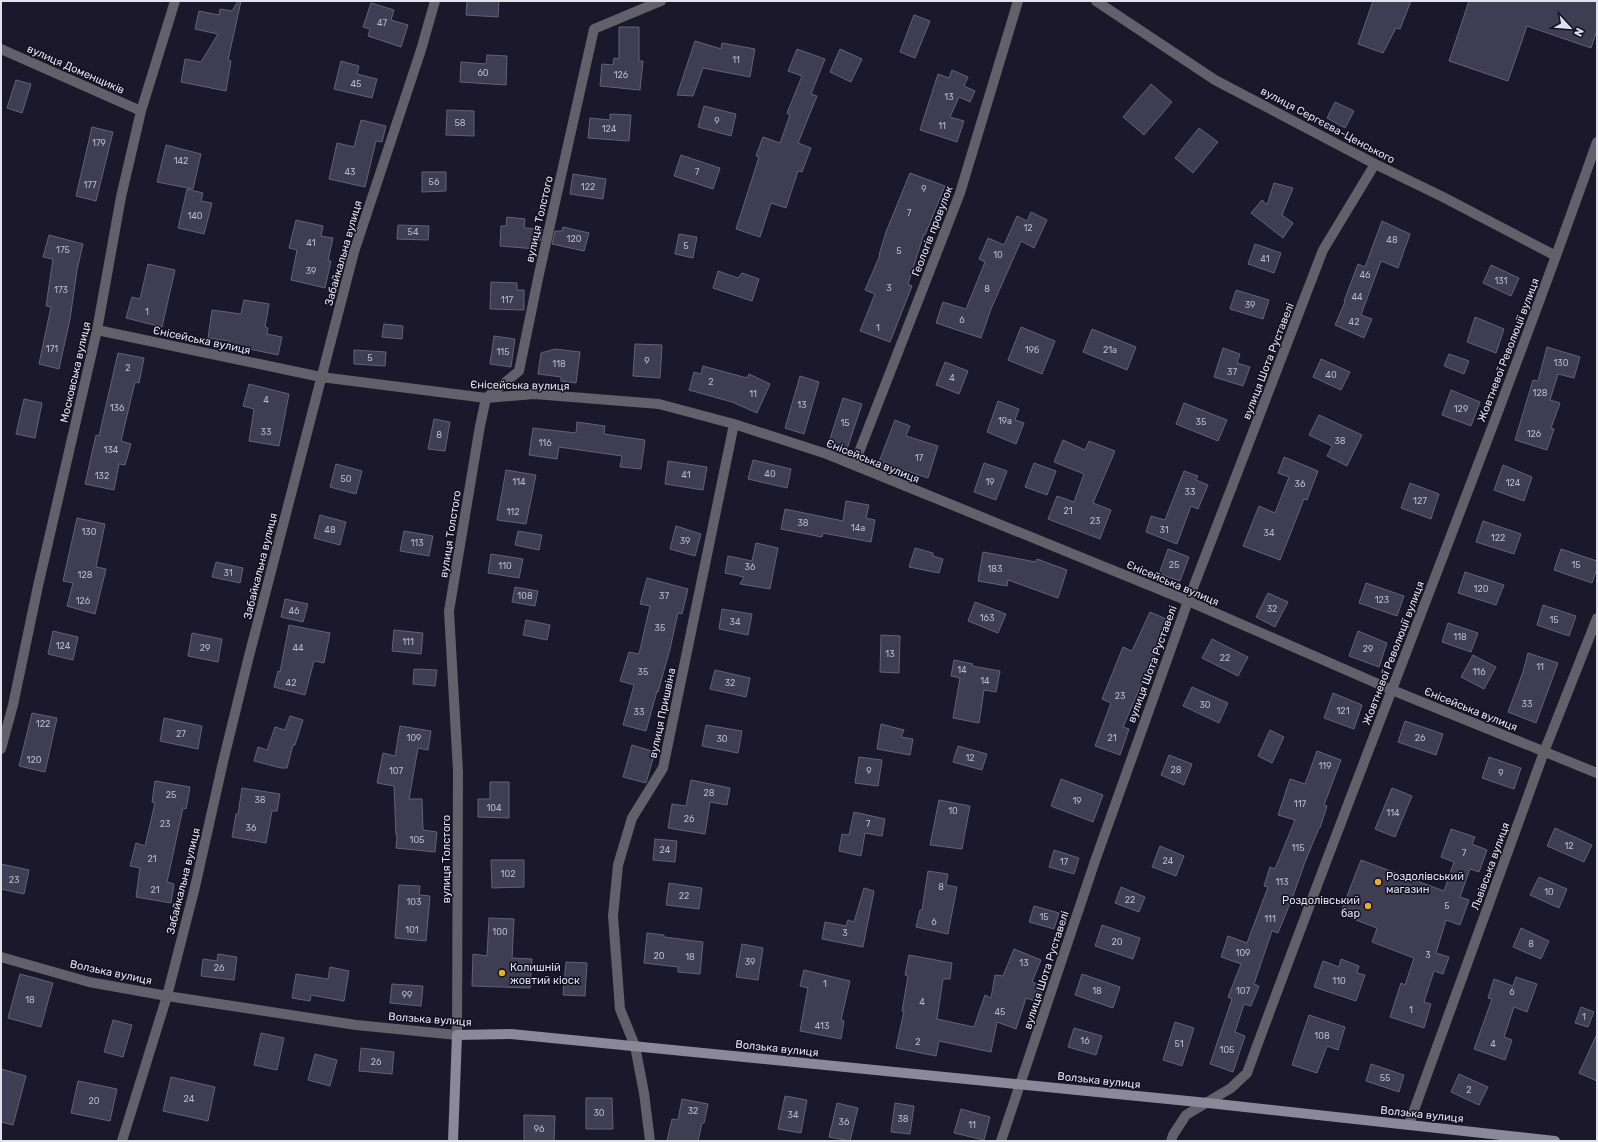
<svg xmlns="http://www.w3.org/2000/svg" width="1598" height="1142" viewBox="0 0 1598 1142" font-family="Rubik,sans-serif">
<style>
.building{fill:#3f3d52;stroke:#636178}
.lines{fill:none;stroke-linecap:round;stroke-linejoin:round}
.street{stroke:#61606b;stroke-width:10}
.secondary{stroke:#8a8899;stroke-width:10}
.poi-dot{fill:#e7ac36;stroke:#120f21;stroke-width:1.5}
.labels{text-anchor:middle;stroke-width:3;stroke-linejoin:round;paint-order:stroke}
.number-label{font-size:9px;fill:#b9b8c7}
.street-label{font-size:11px;fill:#e2e1ee;stroke:#120f21}
.poi-label{font-size:11px;fill:#e2e1ee;stroke:#120f21;text-anchor:start}
</style>
<rect width="100%" height="100%" fill="#1b182b"/>
<path class="building" d="M238,1H241L228,60L231,61L226,91L181,82L185,59L201,62L218,34L195,29L199,11L219,15L220,9L232,11Z
M467,1H499L498,17L466,15Z
M1373,1H1411L1400,29L1396,28L1383,53L1358,44Z
M1469,1H1597V30L1591,48L1527,26L1508,81L1449,61Z
M371,3L394,10L391,20L408,25L401,47L368,36L370,29L363,27Z
M914,15L930,21L915,58L900,52Z
M619,27H639V61H643L640,90L600,86L602,64L613,65L614,58L619,59Z
M695,41L721,49L722,43L755,49L750,77L703,68L693,96L677,95Z
M797,49L825,59L811,94L817,96L798,143L811,148L802,172L798,171L786,208L771,203L760,237L736,229L759,157L756,156L763,137L780,143L790,115L787,113L802,76L788,71Z
M840,49L862,59L851,82L830,72Z
M487,55L507,56L506,85L460,82L461,62L486,64Z
M341,61L359,66L357,74L377,79L372,98L334,89Z
M952,70L968,77L964,86L975,91L970,102L959,97L950,117L964,121L957,142L920,130L938,74L949,78Z
M16,80L31,84L22,113L7,108Z
M1151,84L1172,102L1144,135L1123,117Z
M1335,102L1354,111L1345,128L1327,118Z
M704,106L736,114L731,136L698,127Z
M447,110L474,111V136L446,135Z
M610,114L631,115L629,141L588,138L590,118L610,120Z
M361,120L386,126L382,142L376,141L365,187L329,179L337,143L354,147Z
M92,127L113,132L96,201L76,196Z
M1199,128L1218,142L1193,173L1175,158Z
M166,145L201,154L193,189L157,182Z
M681,155L720,168L713,189L674,176Z
M422,172H446V191L422,192Z
M910,173L945,186L925,235L924,234L908,284L912,286L890,342L860,331L875,294L865,290L880,255H879L886,232Z
M573,174L606,179L603,199L570,194Z
M1274,183L1293,188L1282,215L1293,223L1283,238L1251,213L1262,200L1267,205Z
M187,189L203,193L201,201L212,203L204,234L178,228Z
M1031,212L1047,220L1034,248L1021,241L991,309L981,338L936,323L943,302L966,309L985,262L979,259L988,238L1004,245L1017,216L1027,221Z
M507,217L525,219L524,228L542,229L540,241L537,240L536,249L500,246L501,226H506Z
M296,220L323,226L321,236L333,238L328,261H331L325,288L291,280L297,250L289,248Z
M1382,221L1410,234L1398,268L1381,261L1361,315L1372,319L1364,338L1335,325L1345,302L1344,301L1358,264L1365,267Z
M398,225L429,226L428,240L397,239Z
M563,227L589,233L584,251L552,244L555,231H562Z
M679,234L697,237L693,258L675,254Z
M49,235L83,244L77,270L70,319L59,369L39,364L51,307L46,306L53,259L43,257Z
M1255,244L1281,253L1274,273L1248,264Z
M148,264L175,270L162,327L126,318L132,297L140,299Z
M1491,265L1519,278L1511,296L1483,283Z
M718,271L738,278L742,273L759,279L752,301L713,288Z
M491,282L517,283V290H524V310L490,309Z
M1236,290L1269,300L1263,319L1230,309Z
M244,300L269,304L265,327L268,328L267,334L282,337L278,355L230,345V341L208,338L212,310L241,314Z
M1475,317L1504,329L1496,353L1467,342Z
M384,324L403,326L402,339L382,337Z
M1021,327L1055,341L1042,374L1008,360Z
M1092,329L1136,347L1127,370L1083,352Z
M494,336L515,339L511,367L490,364Z
M635,344L662,345L660,378L633,376Z
M1547,347L1580,357L1574,378L1558,374L1550,400L1560,403L1551,428L1554,429L1547,450L1515,440L1533,380L1538,381Z
M1223,348L1240,354L1237,363L1250,367L1243,386L1214,377Z
M555,349L580,352L576,383L561,381V377L538,374L541,353Z
M354,350L386,352L385,366L354,364Z
M118,353L144,358L139,383L135,382L121,441L131,444L125,465L119,464L114,490L85,484L96,435L99,436Z
M1449,354L1469,361L1464,374L1444,366Z
M1321,359L1350,372L1341,390L1313,377Z
M945,362L968,371L959,394L936,385Z
M703,366L747,378L749,374L770,384L757,413L732,402L689,390L694,372L701,374Z
M800,376L819,382L804,434L785,428Z
M249,384L289,394L279,446L249,441L254,409L243,406Z
M1451,390L1480,402L1471,426L1442,415Z
M843,398L862,404L847,449L829,442Z
M24,399L42,403L35,438L16,434Z
M998,401L1019,409L1015,420L1024,423L1016,444L987,432Z
M1184,403L1227,420L1218,441L1176,424Z
M1319,415L1362,435L1347,466L1327,456L1332,446L1309,435Z
M434,419L450,422L445,451L428,449Z
M895,420L910,426L906,436L938,446L928,478L894,467L891,472L877,467Z
M577,422L605,426L604,434L645,440L641,469L620,467L622,456L559,447L557,459L529,455L533,428L576,433Z
M1063,440L1085,450L1089,441L1115,451L1093,503L1111,510L1100,539L1048,519L1057,496L1074,502L1084,474L1054,462Z
M1284,457L1318,471L1307,500L1304,499L1280,560L1243,546L1259,506L1275,513L1289,477L1278,473Z
M753,460L791,469L787,488L748,479Z
M668,461L707,467L703,490L665,484Z
M984,463L1007,471L996,500L974,492Z
M1034,463L1056,471L1047,495L1025,487Z
M336,464L362,471L356,494L330,487Z
M1503,465L1532,477L1524,501L1494,490Z
M506,470L536,475L526,524L497,520Z
M1184,471L1198,476L1196,480L1208,485L1198,509L1191,506L1177,544L1146,532L1151,516L1165,520Z
M1410,483L1439,494L1431,519L1401,508Z
M846,501L869,505L866,518L875,520L871,542L823,533L822,537L781,529L785,509L843,521Z
M320,515L346,522L340,545L314,538Z
M77,518L105,524L96,567L106,569L95,614L67,606L73,583L63,581Z
M1483,521L1521,534L1514,554L1476,542Z
M676,526L701,534L695,556L670,549Z
M404,531L433,536L429,556L400,551Z
M518,531L542,535L539,550L515,545Z
M756,543L778,548L770,589L740,584L744,577L725,573L728,556L752,561Z
M915,548L933,553V556L943,559L939,573L909,567Z
M1168,549L1189,557L1180,581L1159,574Z
M1561,549L1597,561V568L1592,583L1554,570Z
M983,552L1036,562L1037,559L1067,570L1058,598L1008,580L1007,586L978,581Z
M491,554L523,559L519,578L488,573Z
M216,562L243,568L240,583L212,577Z
M1465,572L1504,585L1496,605L1458,593Z
M647,578L688,589L682,614L678,613L670,649L658,692L657,691L646,731L623,725L634,685L620,681L629,652L639,654L650,606L640,604Z
M1366,583L1404,596L1397,616L1359,603Z
M515,587L538,591L535,606L512,602Z
M1268,593L1288,602L1275,627L1256,617Z
M285,599L308,604L303,622L281,617Z
M975,602L1006,614L998,633L968,621Z
M1543,605L1576,616L1569,636L1537,625Z
M722,609L752,614L748,635L719,629Z
M1150,612L1171,621L1153,660L1158,662L1149,683L1143,681L1123,727L1129,729L1120,755L1095,746L1111,703L1102,699L1123,647L1132,651Z
M526,620L550,625L547,640L523,635Z
M1448,623L1478,633L1471,652L1442,642Z
M289,625L330,633L324,663L314,661L305,695L274,687L278,671L280,672Z
M394,630L423,633L421,654L392,651Z
M53,631L78,637L73,660L48,654Z
M1358,631L1387,643L1379,667L1349,656Z
M192,633L222,639L218,662L188,656Z
M881,635L900,636L899,673L880,672Z
M1212,639L1248,657L1238,676L1202,658Z
M1528,653L1558,663L1536,723L1508,712L1523,672Z
M1473,655L1496,667L1484,689L1461,677Z
M954,660L973,664L972,666L1000,671L996,692L984,690L979,723L953,718L960,678L951,676Z
M414,669L437,670L435,686L413,684Z
M715,670L750,678L746,697L710,689Z
M1192,687L1228,703L1219,723L1183,706Z
M1333,693L1362,705L1354,729L1324,718Z
M32,713L57,718L45,772L19,766Z
M290,716L303,720L295,745H293L287,768H281L254,761L258,747L267,750L275,727L285,730Z
M164,718L202,726L198,749L160,741Z
M1405,721L1443,734L1436,755L1398,742Z
M881,724L904,730L901,737L913,739L910,755L877,749Z
M706,725L742,731L738,753L702,746Z
M400,726L431,731L428,750L418,748L409,799H422L423,830L437,832L435,852L396,848L397,835H396L394,786L377,783L383,753L395,756Z
M1270,730L1284,737L1272,763L1258,756Z
M632,745L655,752L646,783L623,777Z
M958,746L987,754L982,770L953,762Z
M1317,751L1341,760L1324,805L1327,806L1320,828H1319L1305,862L1293,896L1278,933L1272,931L1254,984L1259,986L1251,1006L1244,1004L1235,1032L1245,1036L1233,1072L1210,1064L1232,999L1228,997L1241,964L1221,957L1228,936L1247,943L1268,887L1264,886L1270,867L1275,869L1295,820L1278,815L1290,779L1305,784Z
M1169,755L1192,764L1184,785L1161,775Z
M859,757L882,760L878,786L855,783Z
M1489,757L1521,768L1514,789L1482,778Z
M1061,779L1103,795L1093,822L1051,806Z
M691,780L730,788L727,805L710,802L705,834L668,828L672,804L686,806Z
M155,781L190,787L186,809L183,808L167,882L174,884L171,903L136,897L140,868L130,866L136,843L145,846L155,803L152,802Z
M490,782H509V818L478,817V799H490Z
M242,788L280,794L277,811H272L266,843L232,837L236,814H238Z
M1392,788L1412,796L1395,837L1375,829Z
M939,800L970,806L962,849L930,845Z
M854,812L885,819L882,836L865,833L861,856L839,851L842,834L849,835Z
M1555,828L1592,845L1584,862L1547,846Z
M1451,829L1475,837L1472,844L1487,850L1479,872L1470,869L1460,897L1469,900L1460,925L1446,920L1436,953L1449,957L1443,974L1434,971L1424,1002L1431,1004L1424,1028L1390,1017L1401,983L1405,985L1414,958L1372,942L1377,928L1340,914L1361,860L1444,891L1454,862L1441,857Z
M655,839L677,841L675,862L653,860Z
M1160,846L1184,856L1176,876L1152,867Z
M1054,850L1079,858L1074,874L1049,867Z
M491,860H524V887L492,888Z
M1,864L29,870L24,894L1,889Z
M928,871L948,874L946,885L957,887L948,934L916,927L920,910H922Z
M1539,877L1567,889L1559,908L1530,895Z
M669,883L702,888L699,909L666,905Z
M399,885L420,886L419,895L430,896L426,941L395,938Z
M1121,887L1145,897L1139,912L1115,903Z
M864,888L874,891L863,947L822,939L825,922L846,926L848,920L854,922Z
M1034,906L1059,913L1054,929L1029,922Z
M489,918L514,919L512,958L532,959L530,988L472,986L473,954L487,956Z
M1102,925L1140,938L1133,959L1095,946Z
M1521,928L1549,941L1541,959L1513,947Z
M647,933L664,935V937L703,942L700,974L678,972V967L644,963Z
M742,944L763,948L758,980L736,977Z
M1014,949L1041,960L1032,982L1044,986L1038,1002L1026,998L1016,1029L997,1022L991,1052L939,1041L936,1056L896,1048L904,1011H902L908,976L905,975L909,955L952,963L950,979H943L937,1019L974,1027L985,995L991,998L995,975L1003,976Z
M218,954L237,957L234,980L201,976L203,959L217,961Z
M1341,959L1359,966L1357,973L1365,975L1356,1001L1314,987L1323,961L1339,967Z
M566,962L587,963L585,996L563,995Z
M330,967L349,971L344,1001L311,995L310,1001L292,998L296,974L328,979Z
M804,970L850,981L841,1020L844,1021L841,1039L800,1031L808,988L800,986Z
M20,974L53,983L41,1027L8,1018Z
M1082,974L1120,987L1113,1008L1075,995Z
M1516,977L1537,984L1527,1012L1514,1007L1504,1037L1512,1040L1505,1060L1474,1049L1492,999L1488,998L1494,979L1513,986Z
M392,984L423,986L421,1006L390,1003Z
M1581,1007L1594,1012L1588,1027L1575,1023Z
M1309,1015L1345,1027L1338,1050L1327,1046L1317,1073L1292,1065Z
M113,1020L132,1025L123,1057L104,1052Z
M1175,1022L1194,1028L1182,1066L1163,1060Z
M1074,1028L1102,1036L1096,1055L1068,1047Z
M261,1033L284,1038L277,1070L254,1065Z
M1597,1034V1081L1579,1073Z
M361,1048L394,1052L392,1074L359,1071Z
M315,1054L337,1060L330,1086L308,1080Z
M1371,1064L1404,1075L1399,1092L1366,1081Z
M1,1069L26,1076L13,1125L1,1122Z
M1459,1074L1488,1087L1479,1105L1451,1092Z
M171,1077L215,1087L208,1121L163,1111Z
M78,1081L117,1089L110,1121L71,1113Z
M785,1096L807,1100L801,1133L778,1129Z
M586,1098H612L613,1129H586Z
M682,1099L708,1104L704,1123H702L698,1141H667L672,1119L678,1120Z
M837,1103L858,1108L850,1141L829,1137Z
M895,1103L914,1106L910,1134L891,1132Z
M961,1109L990,1117L984,1140L954,1133Z
M524,1115L555,1116L554,1141H524Z"/>
<g class="lines">
<path class="street" d="M1096,1L1215,80L1375,164L1443,197L1556,256
M1,49L141,111
M97,330L321,377L486,398L534,394L659,404L734,424L827,454L854,465L1188,601L1392,690L1597,773
M854,465L960,193L1018,1
M1,749L13,705L38,586L97,330L121,197L141,111L175,1
M1,957L89,982L167,996L356,1025L457,1035L458,771L449,611L480,426L486,398L519,371L539,274L594,29L661,1
M1409,1124L1544,752L1597,618
M122,1141L167,996L195,887L223,762L249,656L354,252L421,50L435,1
M650,1141L644,1093L635,1046L620,1009L613,916L618,865L632,818L663,768L734,424
M1001,1141L1095,861L1188,601L1323,250L1375,164
M1171,1141L1173,1135L1186,1115L1231,1088L1247,1073C1361,762 1486,455 1597,142"/>
<path class="secondary" d="M453,1141L457,1035L511,1034L1208,1103L1555,1141"/>
</g>
<g class="poi-dot">
<circle cx="1378" cy="882" r="4"/>
<circle cx="1368" cy="906" r="4"/>
<circle cx="502" cy="973" r="4"/>
</g>
<g class="labels">
<g class="number-label">
<text x="382" y="26">47</text>
<text x="736" y="63">11</text>
<text x="483" y="76">60</text>
<text x="621" y="78">126</text>
<text x="356" y="87">45</text>
<text x="949" y="100">13</text>
<text x="717" y="124">9</text>
<text x="460" y="126">58</text>
<text x="942" y="129">11</text>
<text x="609" y="132">124</text>
<text x="99" y="146">179</text>
<text x="181" y="164">142</text>
<text x="350" y="175">43</text>
<text x="697" y="175">7</text>
<text x="434" y="185">56</text>
<text x="90" y="188">177</text>
<text x="588" y="190">122</text>
<text x="924" y="192">9</text>
<text x="909" y="216">7</text>
<text x="195" y="219">140</text>
<text x="1028" y="231">12</text>
<text x="413" y="235">54</text>
<text x="574" y="242">120</text>
<text x="1392" y="243">48</text>
<text x="311" y="246">41</text>
<text x="686" y="249">5</text>
<text x="63" y="253">175</text>
<text x="899" y="254">5</text>
<text x="998" y="258">10</text>
<text x="1265" y="262">41</text>
<text x="311" y="274">39</text>
<text x="1365" y="278">46</text>
<text x="1501" y="284">131</text>
<text x="889" y="291">3</text>
<text x="987" y="292">8</text>
<text x="61" y="293">173</text>
<text x="1357" y="300">44</text>
<text x="507" y="303">117</text>
<text x="1250" y="308">39</text>
<text x="147" y="315">1</text>
<text x="962" y="323">6</text>
<text x="1354" y="325">42</text>
<text x="878" y="331">1</text>
<text x="52" y="352">171</text>
<text x="1032" y="353">19б</text>
<text x="1110" y="353">21а</text>
<text x="503" y="355">115</text>
<text x="370" y="361">5</text>
<text x="647" y="364">9</text>
<text x="1561" y="366">130</text>
<text x="559" y="367">118</text>
<text x="128" y="371">2</text>
<text x="1232" y="375">37</text>
<text x="1331" y="378">40</text>
<text x="952" y="381">4</text>
<text x="711" y="385">2</text>
<text x="1540" y="396">128</text>
<text x="753" y="397">11</text>
<text x="266" y="403">4</text>
<text x="802" y="408">13</text>
<text x="117" y="411">136</text>
<text x="1461" y="412">129</text>
<text x="1005" y="424">19а</text>
<text x="1201" y="425">35</text>
<text x="845" y="426">15</text>
<text x="266" y="435">33</text>
<text x="1534" y="437">126</text>
<text x="439" y="438">8</text>
<text x="1340" y="444">38</text>
<text x="545" y="446">116</text>
<text x="111" y="453">134</text>
<text x="919" y="461">17</text>
<text x="770" y="477">40</text>
<text x="686" y="478">41</text>
<text x="102" y="479">132</text>
<text x="346" y="482">50</text>
<text x="519" y="485">114</text>
<text x="990" y="485">19</text>
<text x="1513" y="486">124</text>
<text x="1300" y="487">36</text>
<text x="1190" y="495">33</text>
<text x="1420" y="504">127</text>
<text x="1068" y="514">21</text>
<text x="513" y="515">112</text>
<text x="1095" y="524">23</text>
<text x="803" y="526">38</text>
<text x="858" y="531">14а</text>
<text x="330" y="533">48</text>
<text x="1164" y="533">31</text>
<text x="89" y="535">130</text>
<text x="1269" y="536">34</text>
<text x="1498" y="541">122</text>
<text x="685" y="544">39</text>
<text x="417" y="546">113</text>
<text x="1174" y="568">25</text>
<text x="1576" y="568">15</text>
<text x="505" y="569">110</text>
<text x="750" y="570">36</text>
<text x="995" y="572">183</text>
<text x="228" y="576">31</text>
<text x="85" y="578">128</text>
<text x="1481" y="592">120</text>
<text x="525" y="599">108</text>
<text x="664" y="599">37</text>
<text x="1382" y="603">123</text>
<text x="83" y="604">126</text>
<text x="1272" y="612">32</text>
<text x="294" y="614">46</text>
<text x="987" y="621">163</text>
<text x="1554" y="623">15</text>
<text x="735" y="625">34</text>
<text x="660" y="631">35</text>
<text x="1460" y="640">118</text>
<text x="408" y="645">111</text>
<text x="63" y="649">124</text>
<text x="205" y="651">29</text>
<text x="298" y="651">44</text>
<text x="1368" y="652">29</text>
<text x="890" y="657">13</text>
<text x="1225" y="661">22</text>
<text x="1540" y="670">11</text>
<text x="962" y="673">14</text>
<text x="643" y="675">35</text>
<text x="1479" y="675">116</text>
<text x="985" y="684">14</text>
<text x="291" y="686">42</text>
<text x="730" y="686">32</text>
<text x="1120" y="699">23</text>
<text x="1527" y="707">33</text>
<text x="1205" y="708">30</text>
<text x="1343" y="714">121</text>
<text x="639" y="715">33</text>
<text x="43" y="727">122</text>
<text x="181" y="737">27</text>
<text x="414" y="741">109</text>
<text x="1112" y="741">21</text>
<text x="1420" y="741">26</text>
<text x="722" y="742">30</text>
<text x="970" y="761">12</text>
<text x="34" y="763">120</text>
<text x="1325" y="769">119</text>
<text x="1176" y="773">28</text>
<text x="396" y="774">107</text>
<text x="869" y="774">9</text>
<text x="1501" y="776">9</text>
<text x="709" y="796">28</text>
<text x="171" y="798">25</text>
<text x="260" y="803">38</text>
<text x="1077" y="804">19</text>
<text x="1300" y="807">117</text>
<text x="494" y="811">104</text>
<text x="953" y="814">10</text>
<text x="1393" y="816">114</text>
<text x="689" y="822">26</text>
<text x="165" y="827">23</text>
<text x="868" y="827">7</text>
<text x="251" y="831">36</text>
<text x="417" y="843">105</text>
<text x="1569" y="849">12</text>
<text x="1298" y="851">115</text>
<text x="665" y="853">24</text>
<text x="1464" y="856">7</text>
<text x="152" y="862">21</text>
<text x="1168" y="864">24</text>
<text x="1064" y="865">17</text>
<text x="508" y="877">102</text>
<text x="14" y="883">23</text>
<text x="1282" y="885">113</text>
<text x="941" y="890">8</text>
<text x="155" y="893">21</text>
<text x="1549" y="895">10</text>
<text x="684" y="899">22</text>
<text x="1130" y="903">22</text>
<text x="414" y="905">103</text>
<text x="1447" y="909">5</text>
<text x="1044" y="920">15</text>
<text x="1270" y="922">111</text>
<text x="934" y="925">6</text>
<text x="412" y="933">101</text>
<text x="500" y="935">100</text>
<text x="845" y="936">3</text>
<text x="1117" y="945">20</text>
<text x="1531" y="947">8</text>
<text x="1243" y="956">109</text>
<text x="1428" y="958">3</text>
<text x="659" y="959">20</text>
<text x="690" y="960">18</text>
<text x="750" y="965">39</text>
<text x="1024" y="966">13</text>
<text x="219" y="971">26</text>
<text x="1339" y="984">110</text>
<text x="825" y="987">1</text>
<text x="1097" y="994">18</text>
<text x="1243" y="994">107</text>
<text x="1512" y="995">6</text>
<text x="407" y="998">99</text>
<text x="30" y="1003">18</text>
<text x="922" y="1005">4</text>
<text x="1411" y="1013">1</text>
<text x="1000" y="1015">45</text>
<text x="1584" y="1020">1</text>
<text x="822" y="1029">413</text>
<text x="1322" y="1039">108</text>
<text x="1085" y="1044">16</text>
<text x="918" y="1045">2</text>
<text x="1179" y="1047">51</text>
<text x="1493" y="1047">4</text>
<text x="1227" y="1053">105</text>
<text x="376" y="1065">26</text>
<text x="1385" y="1081">55</text>
<text x="1469" y="1093">2</text>
<text x="189" y="1102">24</text>
<text x="94" y="1104">20</text>
<text x="693" y="1114">32</text>
<text x="599" y="1116">30</text>
<text x="793" y="1118">34</text>
<text x="903" y="1122">38</text>
<text x="844" y="1125">36</text>
<text x="972" y="1128">11</text>
<text x="539" y="1132">96</text>
</g>
<g class="street-label">
<text transform="translate(76 69) rotate(24)" y="4">вулиця Доменщиків</text>
<text transform="translate(1328 125) rotate(28)" y="4">вулиця Сергєєва-Ценського</text>
<text transform="translate(539 219) rotate(-77)" y="4">вулиця Толстого</text>
<text transform="translate(932 231) rotate(-69)" y="4">Геологів провулок</text>
<text transform="translate(343 253) rotate(-74)" y="4">Забайкальна вулиця</text>
<text transform="translate(202 340) rotate(12)" y="4">Єнісейська вулиця</text>
<text transform="translate(1508 350) rotate(-69)" y="4">Жовтневої Революції вулиця</text>
<text transform="translate(1268 361) rotate(-69)" y="4">вулиця Шота Руставелі</text>
<text transform="translate(75 372) rotate(-77)" y="4">Московська вулиця</text>
<text transform="translate(520 385) rotate(1)" y="4">Єнісейська вулиця</text>
<text transform="translate(873 461) rotate(22)" y="4">Єнісейська вулиця</text>
<text transform="translate(450 534) rotate(-81)" y="4">вулиця Толстого</text>
<text transform="translate(260 566) rotate(-76)" y="4">Забайкальна вулиця</text>
<text transform="translate(1173 583) rotate(23)" y="4">Єнісейська вулиця</text>
<text transform="translate(1393 653) rotate(-69)" y="4">Жовтневої Революції вулиця</text>
<text transform="translate(1152 664) rotate(-70)" y="4">вулиця Шота Руставелі</text>
<text transform="translate(1471 709) rotate(22)" y="4">Єнісейська вулиця</text>
<text transform="translate(662 713) rotate(-78)" y="4">вулиця Пришвіна</text>
<text transform="translate(446 859) rotate(-90)" y="4">вулиця Толстого</text>
<text transform="translate(1490 866) rotate(-70)" y="4">Львівська вулиця</text>
<text transform="translate(183 881) rotate(-76)" y="4">Забайкальна вулиця</text>
<text transform="translate(1046 970) rotate(-72)" y="4">вулиця Шота Руставелі</text>
<text transform="translate(111 972) rotate(12)" y="4">Волзька вулиця</text>
<text transform="translate(430 1019) rotate(4)" y="4">Волзька вулиця</text>
<text transform="translate(777 1048) rotate(6)" y="4">Волзька вулиця</text>
<text transform="translate(1099 1080) rotate(6)" y="4">Волзька вулиця</text>
<text transform="translate(1422 1114) rotate(6)" y="4">Волзька вулиця</text>
</g>
<g class="poi-label">
<text x="1386" y="880">Роздолівський<tspan x="1386" dy="13">магазин</tspan></text>
<text x="1360" y="904" text-anchor="end">Роздолівський<tspan x="1360" dy="13">бар</tspan></text>
<text x="510" y="971">Колишній<tspan x="510" dy="13">жовтий кіоск</tspan></text>
</g>
</g>
<rect width="1598" height="1142" fill="none" stroke="#e2e1ee" stroke-width="4"/>
<g transform="translate(1570 28) rotate(116)" stroke="#120f21" stroke-width="3" paint-order="stroke">
<path d="M0-3L7 15L0 10L-7 15Z" fill="#e2e1ee"/>
<text y="-6" font-size="11" font-weight="bold" text-anchor="middle" fill="#e2e1ee">N</text>
</g>
</svg>
